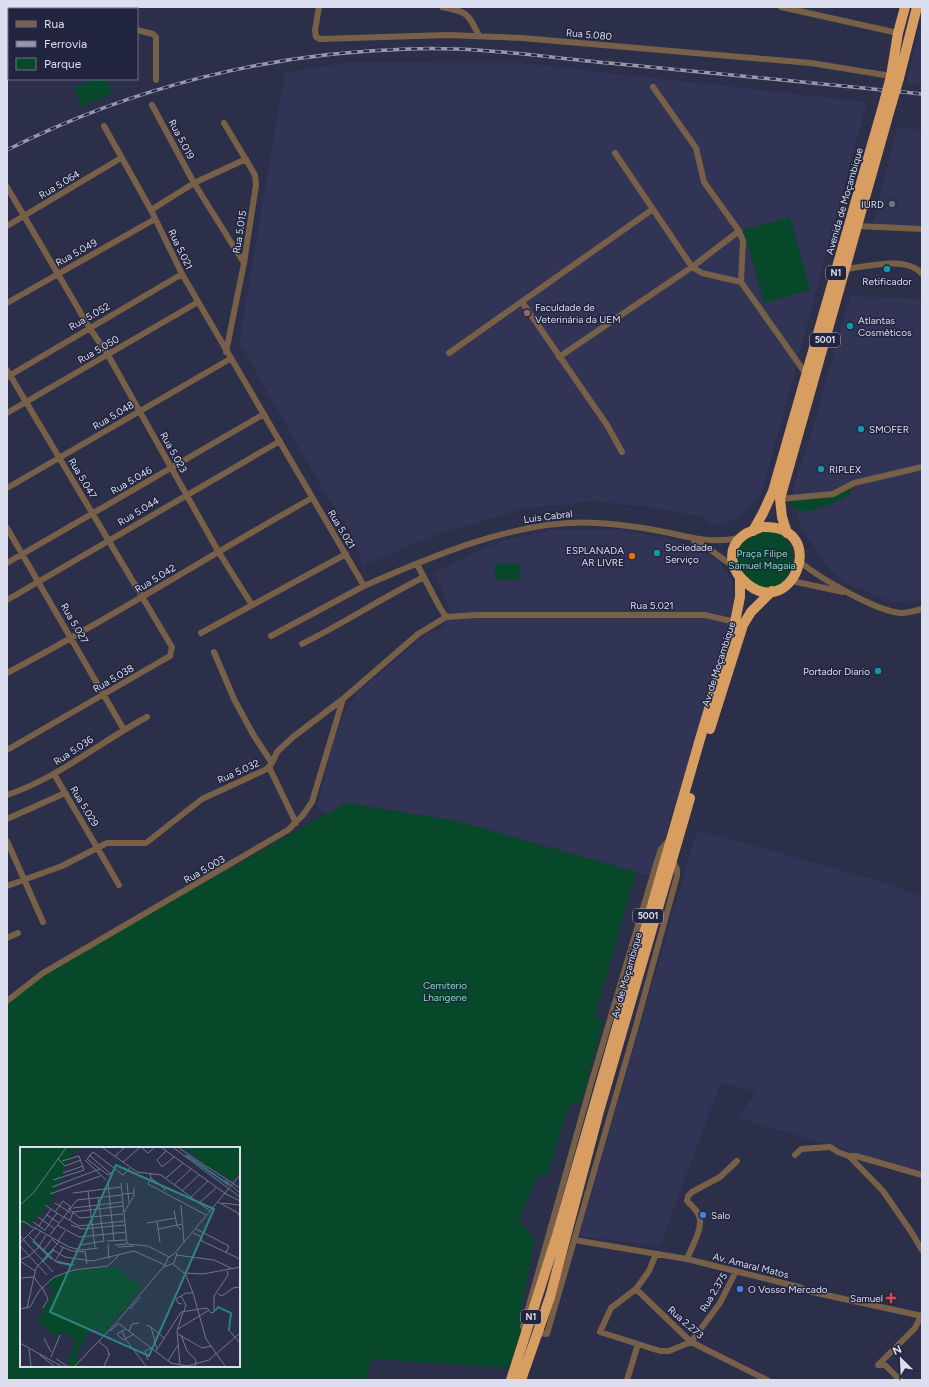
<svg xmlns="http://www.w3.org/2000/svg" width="929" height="1387" viewBox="0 0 929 1387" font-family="Figtree,sans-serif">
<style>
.built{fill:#313455}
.green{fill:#08482a;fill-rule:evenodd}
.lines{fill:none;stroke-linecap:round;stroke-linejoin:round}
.minor{stroke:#785f48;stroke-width:6}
.highway{stroke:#d89d61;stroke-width:10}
.rail-casing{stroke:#9698ad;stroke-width:3.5}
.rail{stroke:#22253f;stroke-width:2;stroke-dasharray:6;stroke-linecap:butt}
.highway-bridge{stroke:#d89d61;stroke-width:10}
.worship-dot{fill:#6b7280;stroke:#22253f;stroke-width:1.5}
.culture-dot{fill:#0f9aa8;stroke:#22253f;stroke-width:1.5}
.education-dot{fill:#8d6e63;stroke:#22253f;stroke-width:1.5}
.food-dot{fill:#e8710a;stroke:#22253f;stroke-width:1.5}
.shop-dot{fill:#3f7fe0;stroke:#22253f;stroke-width:1.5}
.health-dot{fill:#e0444e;stroke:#22253f;stroke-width:1.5}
.labels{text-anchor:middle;stroke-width:3;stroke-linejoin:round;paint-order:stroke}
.shield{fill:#22253f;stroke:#a4a6bb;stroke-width:1}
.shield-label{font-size:9px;font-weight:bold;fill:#dcdef0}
.street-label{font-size:10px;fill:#dcdef0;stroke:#22253f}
.poi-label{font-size:10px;fill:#dcdef0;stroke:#22253f;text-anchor:start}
.park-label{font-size:10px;fill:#74e2a4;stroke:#22253f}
.inset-river{fill:none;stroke:#238085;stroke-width:2}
.inset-road{fill:none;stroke:#72758c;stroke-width:1}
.view{fill:#2e8682;fill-opacity:0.15;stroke:#2e8682;stroke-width:2}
.inset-edge{fill:none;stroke:#dcdef0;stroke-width:2}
</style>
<rect width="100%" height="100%" fill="#2c2f49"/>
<path class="built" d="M922,21V84L906,83Z
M350,62L521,63L867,102L762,493L740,516L716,526L700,516L648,507L595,501L526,508L438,534L363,565L350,531L323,490L239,342L285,73Z
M897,128L922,129V230L872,227Z
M850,296L922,299V600L917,601L894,602L842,582L826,565L801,527L793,504V489L810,438Z
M551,530H619L666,538L693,547L718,560L731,579L734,598L730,627L653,877L457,821L346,803L325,814L317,807L332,744L342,718L357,693L430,631L442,630L449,607L434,572L501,541Z
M697,830L880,881L922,897V1172L738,1118L756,1092L721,1082L660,1246L579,1236Z"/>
<path class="green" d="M96,79H106L113,93L81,106L74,87Z
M790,217L810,290L764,303L744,230Z
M852,487L850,495C832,503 811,517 792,508L789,496L833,495Z
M769,528C773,530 779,533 782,536C799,549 795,577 777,586C771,589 762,589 756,589L732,558L747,531Z
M520,563L521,579L495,580V564Z
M346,803L457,821L636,872L595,1017L603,1021L581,1103L568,1106L548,1174L537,1176L519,1221L535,1239L521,1309L525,1315L510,1368L371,1359L366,1380H7V1005L24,989L67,960ZM21,1148H239V1366H21Z"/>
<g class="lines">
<path class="minor" d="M319,7L315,30L316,37L320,39L448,35L522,38L811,63L891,76
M442,7C468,12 468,13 479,36
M781,7L898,33
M115,9V7
M137,30L153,34L156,37V80
M7,49L9,45
M653,87L696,148L704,182L739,231L743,241L741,282L806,374
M152,105L194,183L244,263
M224,123L255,175L256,185L244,263L226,352
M104,126L151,210L182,274L364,586C432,556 521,518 596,523C618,524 639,527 660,531C691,537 707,544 740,538
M615,153L692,267L702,273L741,282
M7,187L89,327L108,355L218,551L252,605
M151,210L194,183L246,159
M7,226L121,158
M857,226L922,229
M845,269C866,267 907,255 922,274
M522,302L607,425L622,452
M7,303L155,219
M449,353L653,209
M559,357L692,267L739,231
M7,370L172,647L170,656L7,750
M7,377L182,274
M7,413L198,302
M7,488L230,359
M780,499L833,494L854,483L922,467
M7,528L124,730
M694,541L709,549L733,566
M800,562C820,578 875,611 901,613C908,613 915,611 922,609
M7,563L264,414
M417,564L439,606L446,617
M792,581L843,592
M7,600L280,441
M201,633L346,554
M271,636L364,586
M302,644C344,623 382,598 424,577
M214,652L234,699L254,736L272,763
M7,673C111,618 210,555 312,498
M269,767L296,823
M54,774L119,885
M7,795C58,778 100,742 147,717
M7,819L65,793
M7,841L43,922
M7,886L62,866L107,843H146L202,799L267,769L272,763L277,752L293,737L343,699L418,634L446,617L476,615H705L735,622
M7,938L18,933
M7,1001L43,973L288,830L303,815L312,802L343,699
M795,1155L801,1149L830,1147L838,1152L849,1156L883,1191L912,1233L922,1250
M849,1156H856L922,1175
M574,1240L687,1259L799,1287L812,1292L922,1316
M656,1254L649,1271L636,1289L691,1342L767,1380
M687,1259C691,1248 704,1227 699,1216C697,1210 691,1205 687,1201L688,1196L692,1192L720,1177L737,1161
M636,1289L611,1308L600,1332L660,1351H669L691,1342L720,1303L736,1271
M523,1327L590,1087L654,871L661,849L670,839
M537,1333L547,1334L636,1026L677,876V869L672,860
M627,1380L638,1344
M900,1380L885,1365H878L915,1328L921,1316"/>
<path class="highway" d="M891,76L898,33L905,7
M899,78L917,7
M761,527C834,523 790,629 742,579C729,566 728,546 744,535C749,531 756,530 761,527Z
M753,531L763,513L773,491L885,99
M787,533L782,517L780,499L892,102
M710,729L743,625L751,612L772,591
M511,1380L557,1235L700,739L735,622L740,597V578
M521,1380L550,1297L599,1111L690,798"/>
<g class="rail-casing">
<path id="rail" d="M7,150C132,87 269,53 408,49C476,46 543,57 609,63C714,73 818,83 922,94"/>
</g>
<use href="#rail" class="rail"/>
<path class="highway-bridge" d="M885,99L891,76
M892,102L899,78"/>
</g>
<circle class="worship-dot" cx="892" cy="204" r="4"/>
<g class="culture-dot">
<circle cx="887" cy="269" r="4"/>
<circle cx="850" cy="326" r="4"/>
<circle cx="861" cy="429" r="4"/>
<circle cx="821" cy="469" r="4"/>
<circle cx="657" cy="553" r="4"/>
<circle cx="878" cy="671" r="4"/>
</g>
<circle class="education-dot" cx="527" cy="313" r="4"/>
<circle class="food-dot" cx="632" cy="556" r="4"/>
<g class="shop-dot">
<circle cx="703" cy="1215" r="4"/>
<circle cx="740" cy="1289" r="4"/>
</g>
<path class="health-dot" d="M889 1292h4v4h4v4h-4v4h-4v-4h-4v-4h4z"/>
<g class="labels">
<g class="shield">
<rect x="826" y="266" width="20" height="14" rx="3"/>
<rect x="810" y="333" width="30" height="14" rx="3"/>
<rect x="633" y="909" width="30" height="14" rx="3"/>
<rect x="521" y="1310" width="20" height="14" rx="3"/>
</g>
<g class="shield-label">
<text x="836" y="276">N1</text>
<text x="825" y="343">5001</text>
<text x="648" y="919">5001</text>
<text x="531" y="1320">N1</text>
</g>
<g class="street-label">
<text transform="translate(589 34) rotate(5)" y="4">Rua 5.080</text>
<text transform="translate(182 139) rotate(62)" y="4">Rua 5.019</text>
<text transform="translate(59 184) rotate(-31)" y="4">Rua 5.064</text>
<text transform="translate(844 201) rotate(-74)" y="4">Avenida de Moçambique</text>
<text transform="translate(239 232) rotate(-81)" y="4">Rua 5.015</text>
<text transform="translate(181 249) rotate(64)" y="4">Rua 5.021</text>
<text transform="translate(76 252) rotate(-29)" y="4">Rua 5.049</text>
<text transform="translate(89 316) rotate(-30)" y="4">Rua 5.052</text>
<text transform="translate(98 349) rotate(-30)" y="4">Rua 5.050</text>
<text transform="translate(113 415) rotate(-31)" y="4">Rua 5.048</text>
<text transform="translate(174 452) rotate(61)" y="4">Rua 5.023</text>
<text transform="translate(83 478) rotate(59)" y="4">Rua 5.047</text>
<text transform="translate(131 480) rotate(-30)" y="4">Rua 5.046</text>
<text transform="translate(138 511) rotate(-31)" y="4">Rua 5.044</text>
<text transform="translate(548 516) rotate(-7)" y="4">Luis Cabral</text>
<text transform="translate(342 529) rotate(59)" y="4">Rua 5.021</text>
<text transform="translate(155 578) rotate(-31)" y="4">Rua 5.042</text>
<text x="652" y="609">Rua 5.021</text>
<text transform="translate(75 623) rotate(60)" y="4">Rua 5.027</text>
<text transform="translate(718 664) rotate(-72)" y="4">Av. de Moçambique</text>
<text transform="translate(113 678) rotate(-30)" y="4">Rua 5.038</text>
<text transform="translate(73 750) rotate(-33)" y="4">Rua 5.036</text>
<text transform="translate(238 771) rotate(-24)" y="4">Rua 5.032</text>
<text transform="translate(85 806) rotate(59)" y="4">Rua 5.029</text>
<text transform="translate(204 869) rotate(-30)" y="4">Rua 5.003</text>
<text transform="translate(626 975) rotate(-74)" y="4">Av. de Moçambique</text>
<text transform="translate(751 1265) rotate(14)" y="4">Av. Amaral Matos</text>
<text transform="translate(713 1292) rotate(-59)" y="4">Rua 2.375</text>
<text transform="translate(686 1322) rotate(41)" y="4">Rua 2.273</text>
</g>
<g class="poi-label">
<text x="884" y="208" text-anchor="end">IURD</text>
<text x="887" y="285" text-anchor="middle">Retificador</text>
<text x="535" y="311">Faculdade de<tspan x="535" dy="12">Veterinária da UEM</tspan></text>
<text x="858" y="324">Atlantas<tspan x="858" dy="12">Cosmèticos</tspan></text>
<text x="869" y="433">SMOFER</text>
<text x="829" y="473">RIPLEX</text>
<text x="665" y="551">Sociedade<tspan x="665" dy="12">Serviço</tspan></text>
<text x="624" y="554" text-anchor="end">ESPLANADA<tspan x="624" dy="12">AR LIVRE</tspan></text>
<text x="870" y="675" text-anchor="end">Portador Diario</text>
<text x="711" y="1219">Salo</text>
<text x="748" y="1293">O Vosso Mercado</text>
<text x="883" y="1302" text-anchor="end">Samuel</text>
</g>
<g class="park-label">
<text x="762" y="557">Praça Filipe<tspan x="762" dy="12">Samuel Magaia</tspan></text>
<text x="445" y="989">Cemiterio<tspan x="445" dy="12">Lhangene</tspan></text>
</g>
</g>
<g transform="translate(20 1147)">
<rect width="220" height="220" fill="#2c2f49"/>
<path d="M0,1H58L51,8L31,55L12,76L0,80ZM165,1H220V26L212,33L184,17ZM95,119L122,140L105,162L93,172L85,187L71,179L56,211L61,214L52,219L47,216L56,193L43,185L35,190L26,180L17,176L33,144L27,136L38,129L58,123Z" fill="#08482a"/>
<path class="inset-river" d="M166,8L209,38M13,94L32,112M22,115L34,102M37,115L50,118M195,164L198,160L211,166L209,183"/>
<path class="inset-road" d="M83,1L117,25L141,28L190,64M122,1L128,6L134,1M142,1L206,47M154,1L220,50M159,1L187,20M146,4L137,13L142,20L154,10M69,8L91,27M95,9L104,1M38,12L45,19L61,13M67,12L73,5L103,28L110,21M67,12L88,28L95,23M65,13L86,33M103,15L119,1M186,19L220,41M43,26L63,19M130,26L131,31L144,41L145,44M131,31L128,37L186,68M146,31L163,16M33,33L64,23L59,9L42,14M205,33L220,46M88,36L94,94M101,36L107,97L128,99L149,110M107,36L109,56M154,38L171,22M32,40L80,22M68,44L75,100M162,44L179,28M53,46L101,40M30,47L80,29M102,47L114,46M206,47L220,54M171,50L188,34M198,55L218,66L220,71M35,56L51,66M179,56L196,41M202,56L219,58M0,58L14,45L46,1M25,58L43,70M161,58L164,95M48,61L60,71L103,67M53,61L102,55M154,63L157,79L161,83M35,65L43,54L50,59V63M104,65L114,49V41M27,68L39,76M18,70L35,82M44,70L59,79L104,74M50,73L53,65L103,59M0,75L3,74L14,81M13,75L25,83L37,66M137,75L140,95M127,76L155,71M37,78L59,90L106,85M51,78L62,82L105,78M19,79L31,62M15,81L49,100L61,103L78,101M138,82L163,77M176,82L209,99L206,106M173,86L180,89L182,94L220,112M30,88L57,53L102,48M9,89L35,114L54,118M1,90L33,125M13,94L21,84M38,94L45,84M87,94L106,93M0,96L16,80M88,97L89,112M60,98L84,94L78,51M95,98L107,97M0,99L27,128M40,99L52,104L65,105M98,100L114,99M33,103L45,110L72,114L114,104M23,104L32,92L37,97M65,104L67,117M114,104L145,118M156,108L194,113L213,122M0,113L9,109L18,101L26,88M0,114L15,124M35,114L43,101M153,117L164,126L183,127L220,120M144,120L154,116L157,106M165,126L173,146M0,131L14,130L22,141M22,140L28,152L23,161M198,147L202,149L213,141L220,140M161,149L166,158L164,164M162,157L158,156L156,152L166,146H173L186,192L205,219M7,161L16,121L39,95M0,162L10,160L19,144L34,130L54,123L88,119L99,108M110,162L121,150M98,176L151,216L167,219L189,213L220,186M126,178L131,180L137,202M131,180L144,191M106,182L102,184L106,193L126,219M158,182L189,163M208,182L220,196M90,184L99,176M102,184L97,187L103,193L114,187M109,184L112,177L119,176M158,187L182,201L192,199M161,188L167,204L176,213L175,219M24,191L31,205M79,195L87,201L89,208M0,196L41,219M9,202L11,219M136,204L161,165L187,161L191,166L194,165V149L208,128L207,124M20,208L34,219M31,210L40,188M36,212L47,219M128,213L125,204L131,201M148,214L158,198M160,218L157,184L163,165M55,219L97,175L145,118L148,111L155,106L220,28M84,219L90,206"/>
<path class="view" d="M96,18L194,62L129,209L30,165Z"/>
<rect width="220" height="220" class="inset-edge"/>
</g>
<rect width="929" height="1387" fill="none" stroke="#dcdef0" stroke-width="16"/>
<rect x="8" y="8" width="130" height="72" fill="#22253f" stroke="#6c6f86"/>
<rect x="16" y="21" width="20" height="6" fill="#785f48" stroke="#6c6f86"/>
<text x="44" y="28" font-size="12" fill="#dcdef0">Rua</text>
<rect x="16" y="41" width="20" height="6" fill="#9698ad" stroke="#6c6f86"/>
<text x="44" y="48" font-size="12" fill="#dcdef0">Ferrovia</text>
<rect x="16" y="58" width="20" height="12" fill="#08482a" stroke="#6c6f86"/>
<text x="44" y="68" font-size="12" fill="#dcdef0">Parque</text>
<g transform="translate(901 1359) rotate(336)" stroke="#22253f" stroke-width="3" paint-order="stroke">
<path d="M0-3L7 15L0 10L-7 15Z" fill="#dcdef0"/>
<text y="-6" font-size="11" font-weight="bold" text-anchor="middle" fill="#dcdef0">N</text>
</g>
</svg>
